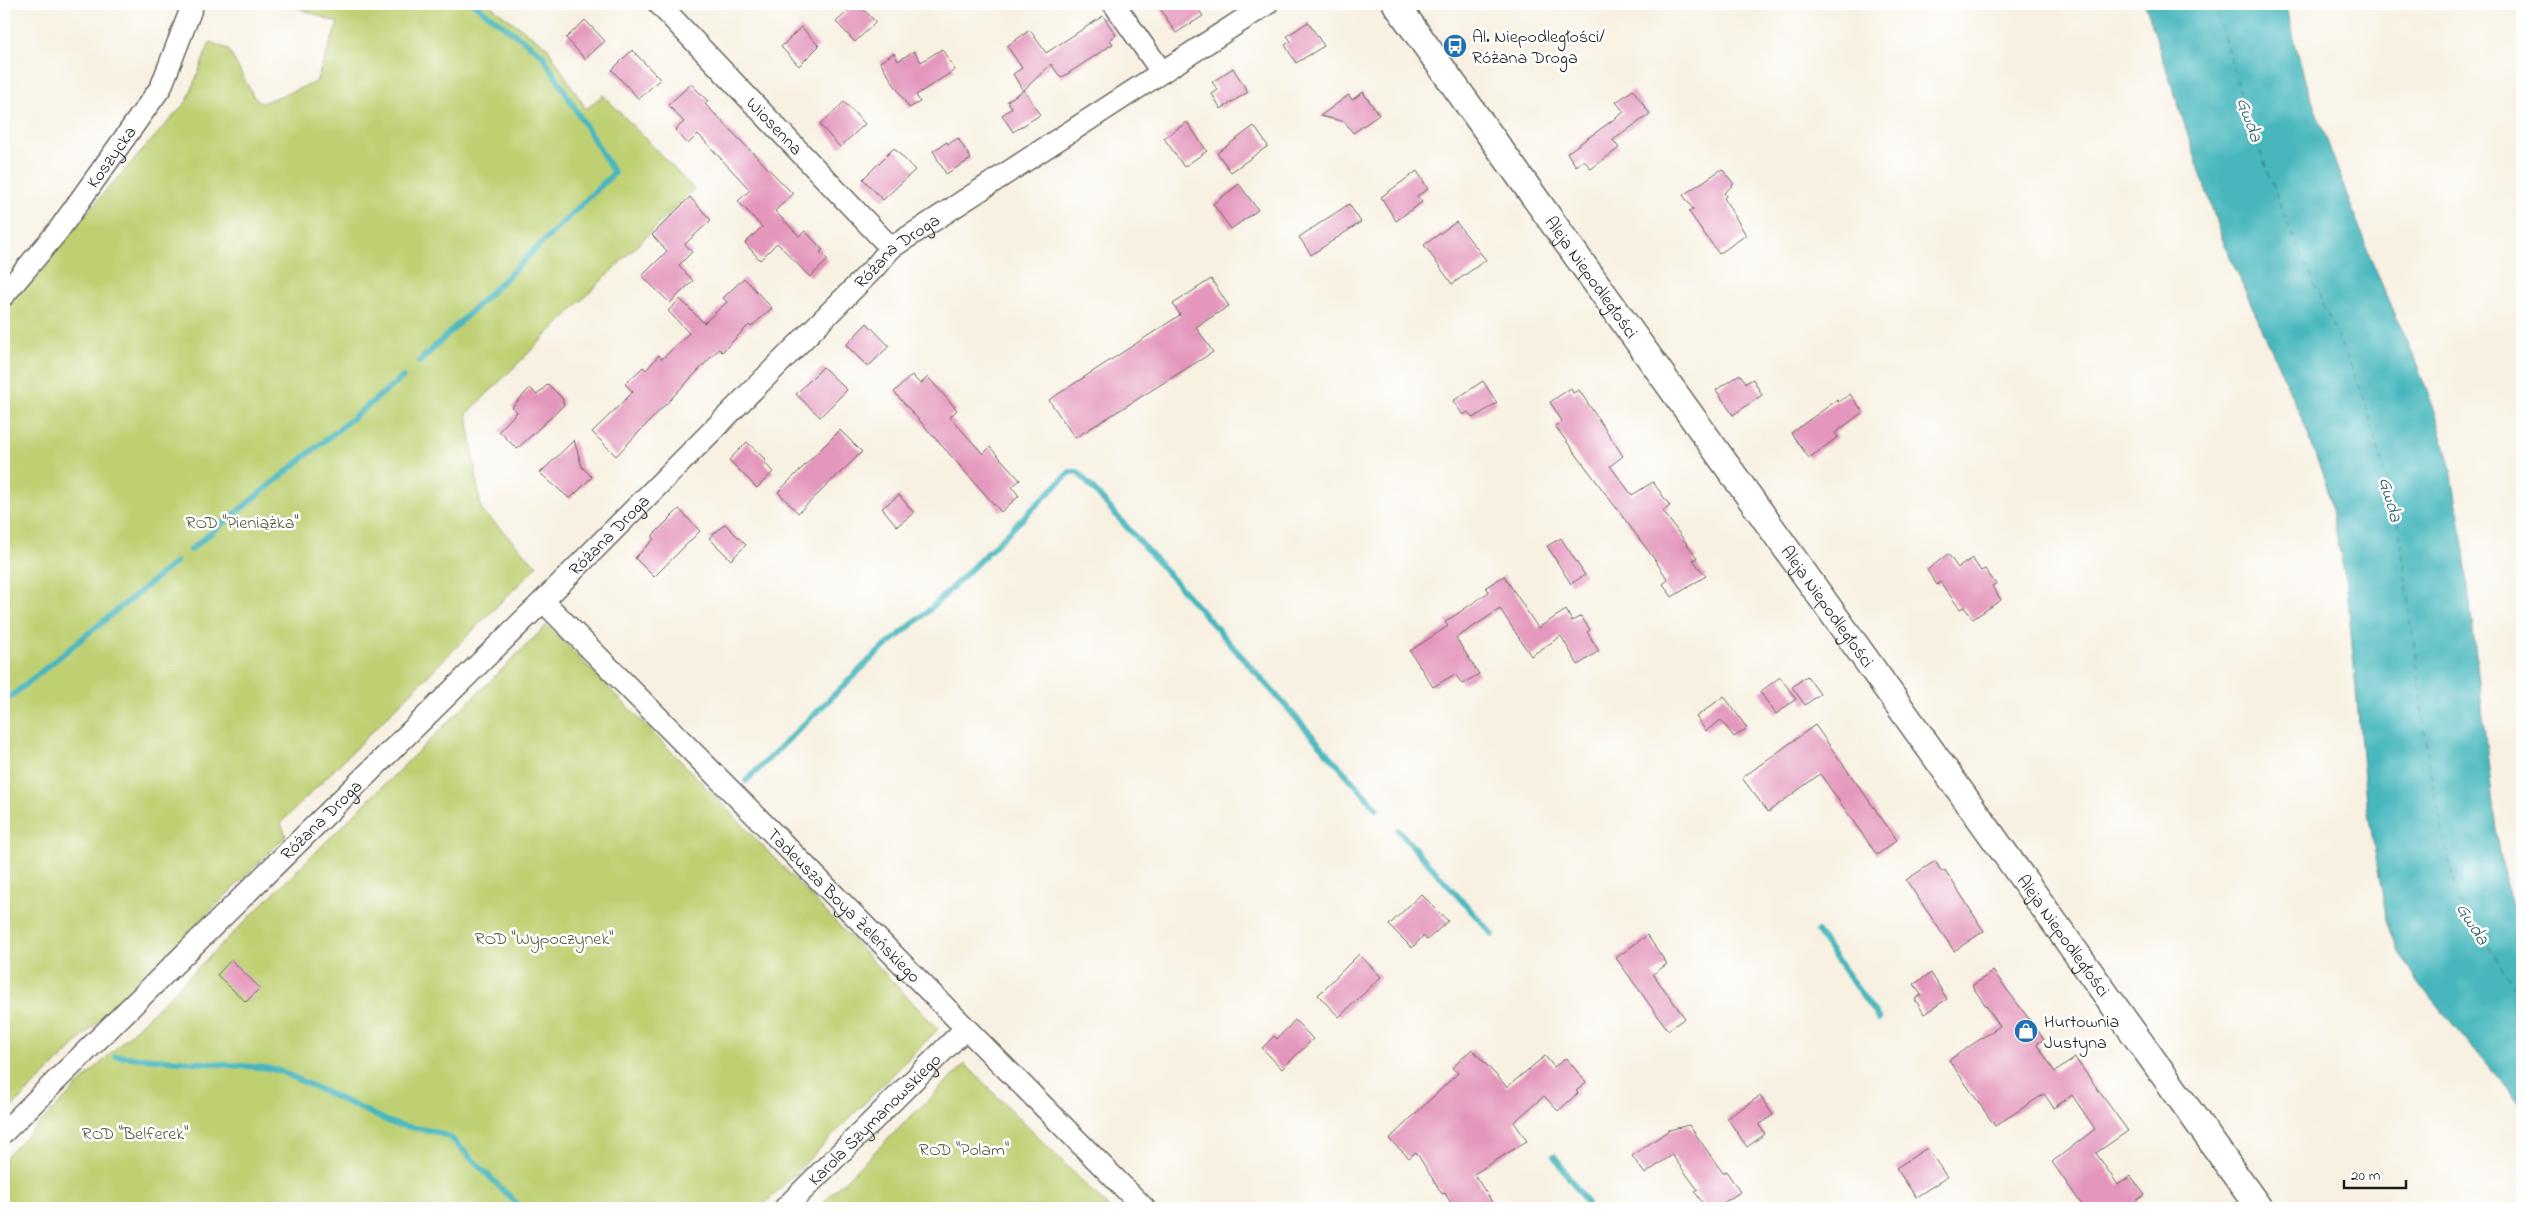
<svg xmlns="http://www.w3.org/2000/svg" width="2526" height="1212" viewBox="0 0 2526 1212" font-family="'Indie Flower',sans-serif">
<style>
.green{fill:#bfd073;stroke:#6e7648}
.water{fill:#47b7bd;stroke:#326a6c}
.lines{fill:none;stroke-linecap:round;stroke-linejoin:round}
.stream{stroke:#47b7bd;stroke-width:6}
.ferry{stroke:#2f6264;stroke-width:1;stroke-dasharray:6 5;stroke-linecap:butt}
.building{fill:#e496bc}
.minor-casing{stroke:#696761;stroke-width:24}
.tertiary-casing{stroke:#696761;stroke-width:29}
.minor{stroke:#fff;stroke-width:21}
.tertiary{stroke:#fff;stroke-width:26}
.labels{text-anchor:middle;stroke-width:5;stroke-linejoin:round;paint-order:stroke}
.poi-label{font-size:18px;fill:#1c1c1c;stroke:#fff;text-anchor:start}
.street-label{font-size:18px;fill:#1c1c1c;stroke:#fff}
.park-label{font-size:18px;fill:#555b3a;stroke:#fff}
.water-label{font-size:19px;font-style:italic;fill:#2f6264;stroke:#fff}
</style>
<rect width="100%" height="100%" fill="#fff"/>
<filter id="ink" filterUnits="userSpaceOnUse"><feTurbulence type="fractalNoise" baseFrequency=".02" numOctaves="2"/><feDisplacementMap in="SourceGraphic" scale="10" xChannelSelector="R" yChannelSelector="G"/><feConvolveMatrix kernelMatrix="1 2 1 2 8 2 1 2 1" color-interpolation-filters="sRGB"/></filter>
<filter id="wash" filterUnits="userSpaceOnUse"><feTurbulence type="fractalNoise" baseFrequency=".0096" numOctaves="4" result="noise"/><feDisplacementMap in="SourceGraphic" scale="20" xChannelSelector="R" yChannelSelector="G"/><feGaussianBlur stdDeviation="1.12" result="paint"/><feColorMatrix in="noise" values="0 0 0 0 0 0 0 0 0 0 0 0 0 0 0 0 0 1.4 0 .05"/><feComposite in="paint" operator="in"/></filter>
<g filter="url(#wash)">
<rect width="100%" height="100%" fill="#f8f1e2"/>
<path class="green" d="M288,4H488L547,47L586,109L603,95L694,189L467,414L481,509L537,566L281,823L286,836L4,1115V310L67,234L187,101L210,42L228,49L254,97L262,103L316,82L338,23Z
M547,625L712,793L938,1029L761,1208H4V1158Z
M965,1064L1109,1208H817Z"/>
<path class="water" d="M2145,4H2285L2306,84L2372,262L2409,345L2436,414L2451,470L2462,534L2496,830L2506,886L2512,905L2522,921V1106L2419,984L2399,952L2387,921L2366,801L2347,589L2327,487L2305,426L2221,236Z"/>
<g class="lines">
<path class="stream" d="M419,362L614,173L542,54L474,4
M190,550L403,377
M4,702L176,562
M746,781L876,654L926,613L1070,472H1078L1377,809
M1398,830L1493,935
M1817,932L1879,1019
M116,1056L268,1068L280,1071L394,1124L437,1132L451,1138L521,1208
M1554,1156L1587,1203"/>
<path class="ferry" d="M2214,4L2248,118L2282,210L2364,398L2400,533L2429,765L2457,898L2522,998"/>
</g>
<g id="blocks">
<path class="building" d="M856,4H858L876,22L855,42L836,22Z
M1157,4H1195L1203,16L1176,33Z
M1103,16L1116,35L1110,40L1113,44L1061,78L1051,64L1023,91L1013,74L1022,68L1007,46L1030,30L1046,53Z
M585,20L605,41L585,59L566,38Z
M1308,22L1324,46L1296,63L1285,45L1291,41L1287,36Z
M801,27L819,46L799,66L781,47Z
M942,49L955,70L916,95L920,102L909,108L880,62L894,53L898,61L914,51L921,62Z
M632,50L660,79L639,99L612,70Z
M1233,68L1248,92L1221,109L1212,94L1218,90L1212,82Z
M691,84L708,101L705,104L793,194L775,211L799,236L805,231L823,250L820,252L828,260L810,277L777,243L760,260L745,243L762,227L738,201L750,190L698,134L688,144L675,130L684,122L668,105Z
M1024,90L1040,115L1013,132L1002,115L1012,108L1007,101Z
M1633,90L1650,114L1613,140L1619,148L1591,169L1584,160L1576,166L1567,153L1624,112L1616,102Z
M1363,92L1379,115L1353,133L1345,122L1320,116L1349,95L1352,100Z
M844,102L865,124L840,147L820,125Z
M1187,122L1207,151L1184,167L1164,138Z
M1254,126L1268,146L1231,172L1217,153Z
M958,138L971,159L946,174L933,151L947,142L948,144Z
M894,148L915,170L883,200L863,179Z
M1722,169L1734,184L1724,193L1726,196L1724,198L1746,235L1719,254L1689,212L1693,209L1683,195Z
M1417,171L1428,189L1417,196L1422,202L1396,221L1381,197Z
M1239,184L1258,210L1231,229L1213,204Z
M690,197L711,220L685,244L692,252L679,265L693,281L670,303L642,276L667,251L652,235Z
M1349,204L1361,222L1311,255L1299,237Z
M1456,222L1486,260L1452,284L1424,245Z
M744,278L772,308L751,327L749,325L722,352L719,349L616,456L592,432L633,392L625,384L643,367L646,370L659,355L662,359L689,333L668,311L680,299L704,323L727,302L723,298Z
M1211,279L1229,306L1196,327L1213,352L1075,438L1049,400L1180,315L1173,304Z
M867,323L889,346L868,367L846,345Z
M823,367L847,390L820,417L796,394Z
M1740,374L1746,383L1753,379L1762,395L1733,415L1716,390Z
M912,375L920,384L928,377L957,410L950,417L983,454L990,447L1020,480L1012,487L1019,496L1001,512L894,392Z
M1483,381L1497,403L1473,418L1468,412L1463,415L1453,401Z
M548,384L562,398L564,405L517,449L499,431L517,412L512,407L530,388L537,395Z
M1571,388L1573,393L1579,390L1623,456L1610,466L1632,495L1653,482L1670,506L1663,511L1697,558L1693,560L1706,576L1672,597L1663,584L1668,580L1655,560L1555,426L1562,421L1550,402Z
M1850,394L1863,412L1835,433L1838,437L1809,458L1791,433L1837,400L1838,402Z
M840,430L862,452L798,513L778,492Z
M574,440L582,467L592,477L570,499L540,473Z
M747,442L766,460L764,462L773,472L757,488L729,460Z
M899,495L914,513L897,526L882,508Z
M679,509L700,531L654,577L635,558L653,540V535Z
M725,524L746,545L731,560L709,538Z
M1561,538L1585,575L1571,584L1547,546Z
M1948,554L1958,568L1972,558L1981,571L1985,569L1996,584L1992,586L2001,600L1973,619L1964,607L1960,609L1940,582L1937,585L1927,570Z
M1504,576L1538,628L1566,610L1572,621L1581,616L1590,630L1587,632L1599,651L1578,665L1561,636L1531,656L1500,609L1456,638L1479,674L1462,684L1455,674L1433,687L1410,651L1448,626L1445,622L1489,592L1486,587Z
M1807,676L1820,694L1805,705L1792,687Z
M1780,677L1796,699L1776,714L1760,692Z
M1724,696L1747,728L1734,737L1721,720L1706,731L1696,717Z
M1815,725L1897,840L1877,855L1820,774L1768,812L1742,778Z
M1935,861L1942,872L1945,870L1984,931L1954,951L1906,880Z
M1421,894L1448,921L1427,940L1423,936L1412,948L1389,925Z
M1647,935L1667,964L1653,974L1685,1018L1668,1030L1616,958Z
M1359,954L1381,977L1339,1017L1318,995Z
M231,960L260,988L246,1002L217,975Z
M1993,971L2044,1039L2037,1044L2055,1072L2075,1058L2128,1131L2096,1153L2118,1185L2131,1176L2145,1195L2125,1208H2084L2052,1162L2095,1129L2072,1095L2054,1108L2044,1094L1995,1126L1949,1060L2000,1026L1972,986Z
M1931,973L1947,999L1924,1014L1915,999L1921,995L1914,984Z
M1295,1020L1313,1039L1282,1069L1262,1048L1274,1036L1277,1039Z
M1472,1049L1507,1087L1545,1056L1554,1067L1566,1058L1586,1082L1576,1091L1578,1093L1558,1111L1544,1096L1514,1122L1527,1141L1474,1174L1496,1208H1454L1445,1193L1442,1194L1416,1152L1409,1158L1389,1139L1458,1073L1452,1068Z
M1760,1096L1773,1115L1759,1125L1765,1134L1747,1147L1727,1118Z
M1689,1125L1723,1173L1726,1171L1740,1192L1716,1208H1706L1695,1192L1698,1190L1672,1155L1645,1174L1632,1156L1669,1130Z
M1927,1148L1947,1177L1916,1197L1896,1168Z"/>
</g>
</g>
<g filter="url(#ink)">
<use href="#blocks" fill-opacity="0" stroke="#696761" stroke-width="1"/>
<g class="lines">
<g class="minor-casing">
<g id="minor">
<path id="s1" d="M659,4L891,248"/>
<path d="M1114,4L1161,71"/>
<path id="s2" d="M4,295L58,231L161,87L193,4"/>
<path id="s3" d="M543,601L1144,1208"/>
<path id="s4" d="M4,1132L551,593L875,267L891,248L1267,4"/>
<path id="s5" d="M785,1208L965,1029"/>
</g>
</g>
<g class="tertiary-casing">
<g id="tertiary">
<path id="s6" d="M1396,4L2259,1208"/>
</g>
</g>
<use href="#minor" class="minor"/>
<use href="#tertiary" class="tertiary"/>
</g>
</g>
<defs>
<g id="bus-disc" transform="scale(1.25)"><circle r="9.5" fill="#1f6fb2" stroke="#fff"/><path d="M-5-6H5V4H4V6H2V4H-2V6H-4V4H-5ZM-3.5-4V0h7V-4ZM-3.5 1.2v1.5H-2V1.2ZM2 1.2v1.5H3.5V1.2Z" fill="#fff"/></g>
<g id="shop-disc" transform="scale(1.25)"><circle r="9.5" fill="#1f6fb2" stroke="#fff"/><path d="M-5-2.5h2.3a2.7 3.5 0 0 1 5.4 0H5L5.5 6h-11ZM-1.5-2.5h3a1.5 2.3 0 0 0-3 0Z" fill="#fff"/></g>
</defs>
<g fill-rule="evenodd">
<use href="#bus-disc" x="1455" y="46"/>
<use href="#shop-disc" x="2026" y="1031"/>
</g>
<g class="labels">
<g class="poi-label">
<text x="1472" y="42">Al. Niepodległości/<tspan x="1472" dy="21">Różana Droga</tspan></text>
<text x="2044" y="1027">Hurtownia<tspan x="2044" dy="21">Justyna</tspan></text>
</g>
<g class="street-label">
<text dy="6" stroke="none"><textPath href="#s1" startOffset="168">Wiosenna</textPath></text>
<text dy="6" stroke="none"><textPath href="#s2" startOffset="175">Koszycka</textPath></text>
<text dy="6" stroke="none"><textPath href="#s4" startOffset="1255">Różana Droga</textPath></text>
<text dy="6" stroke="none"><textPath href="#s6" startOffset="336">Aleja Niepodległości</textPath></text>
<text dy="6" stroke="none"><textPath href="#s4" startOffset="850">Różana Droga</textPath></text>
<text dy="6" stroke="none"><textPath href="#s6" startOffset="741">Aleja Niepodległości</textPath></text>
<text dy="6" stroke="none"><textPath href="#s4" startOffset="445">Różana Droga</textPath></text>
<text dy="6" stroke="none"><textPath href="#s3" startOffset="428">Tadeusza Boya Żeleńskiego</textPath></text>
<text dy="6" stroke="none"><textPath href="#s6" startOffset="1146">Aleja Niepodległości</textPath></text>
<text dy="6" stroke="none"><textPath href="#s5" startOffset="126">Karola Szymanowskiego</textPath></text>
</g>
<g class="park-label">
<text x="242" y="528">ROD "Pieniążka"</text>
<text x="544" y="944">ROD "Wypoczynek"</text>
<text x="135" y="1139">ROD "Belferek"</text>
<text x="964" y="1155">ROD "Polam"</text>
</g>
<g class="water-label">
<text transform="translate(2251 119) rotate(71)" y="7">Gwda</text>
<text transform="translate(2392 499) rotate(75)" y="7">Gwda</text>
<text transform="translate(2474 923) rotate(58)" y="7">Gwda</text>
</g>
</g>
<rect width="2526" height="1212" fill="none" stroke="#fff" stroke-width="20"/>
<path d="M2344 1180v8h62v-8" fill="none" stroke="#1c1c1c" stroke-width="2.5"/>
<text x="2351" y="1180" font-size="15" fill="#1c1c1c" stroke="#ffffff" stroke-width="4" paint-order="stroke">20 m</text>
</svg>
